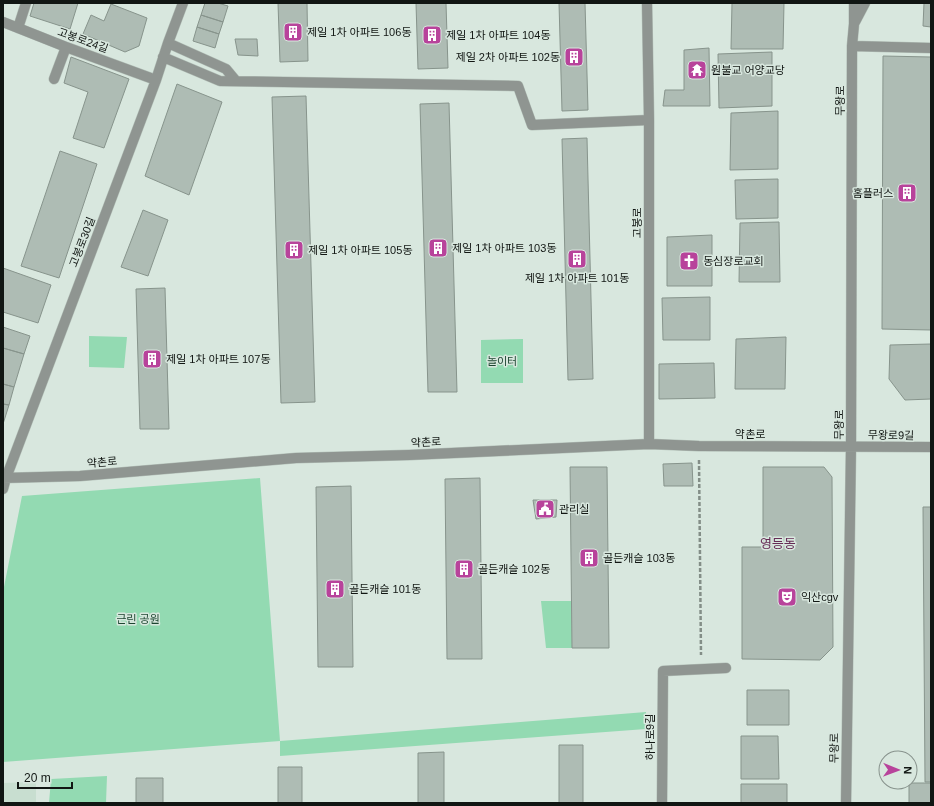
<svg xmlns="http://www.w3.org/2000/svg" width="934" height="806" viewBox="0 0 934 806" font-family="Arial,'Noto Sans KR',sans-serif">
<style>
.built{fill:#c8ded0}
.green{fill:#93dab2}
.building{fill:#aebcb4;stroke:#87948c}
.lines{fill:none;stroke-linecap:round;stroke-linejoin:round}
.minor-casing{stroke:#b4c1b9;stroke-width:11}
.path{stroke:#838e87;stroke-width:2.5;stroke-dasharray:4 2;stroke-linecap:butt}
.minor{stroke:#8f9591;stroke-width:10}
.labels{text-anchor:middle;stroke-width:3;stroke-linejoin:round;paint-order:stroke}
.poi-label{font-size:11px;fill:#111613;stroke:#d8e7de;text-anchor:start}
.street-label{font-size:11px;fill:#111613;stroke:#d8e7de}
.park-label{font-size:11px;fill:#1d4631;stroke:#d8e7de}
.quarter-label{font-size:13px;fill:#652b55;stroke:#d8e7de}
</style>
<rect width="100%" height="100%" fill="#d8e7de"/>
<path class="built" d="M36,782V803H3V783Z"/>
<path class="green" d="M89,336L127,337L124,368L89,367Z
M523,339V383H481V340Z
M260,478L280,741L646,712V729L280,756V741L3,762V592L22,496Z
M541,601H571L574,648H546Z
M107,776L106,803H49L51,779Z"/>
<path class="building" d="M34,3H78L70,29L30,16Z
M205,3H218L228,6L223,22L201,15Z
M278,3H307L308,61L280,62Z
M416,3H446L448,68L418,69Z
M559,3H585L588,110L562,111Z
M732,3H784L783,49H731Z
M924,3H931V27L923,26Z
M111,4L147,18L139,46L125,52L83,34L91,15L104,21Z
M201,15L223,22L219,34L197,27Z
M197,27L219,34L215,48L193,41Z
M235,39H257L258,56L238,55Z
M709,48L710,106H663L665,90H684V50Z
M772,52V106L719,108L718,54Z
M883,56L931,57V330L882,329Z
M71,57L129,79L104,148L73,138L88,92L64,83Z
M177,84L222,102L189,195L145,176Z
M306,96L315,402L281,403L272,97Z
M449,103L457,392H428L420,104Z
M778,111V169L730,170L731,113Z
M587,138L593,379L568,380L562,139Z
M60,151L97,164L59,278L21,266Z
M778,179V218L736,219L735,180Z
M143,210L168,220L148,276L121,267Z
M779,222L780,282H739L740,223Z
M712,235V286H667V237Z
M3,268L51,285L38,323L3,312Z
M165,288L169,429H140L136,289Z
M710,297V340H663L662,298Z
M3,327L30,336L24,354L3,348Z
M786,337L785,389H735L736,339Z
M931,344V399L905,400L889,379L890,345Z
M3,348L24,354L14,387L3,384Z
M714,363L715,398L659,399V364Z
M3,384L14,387L9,405L3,404Z
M3,404L9,405L3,424Z
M692,463L693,486H664L663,464Z
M570,467H607L609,648H572Z
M763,467H824L832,477L833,647L820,660L742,659V547H763Z
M480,478L482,659H447L445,479Z
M351,486L353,667H318L316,487Z
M533,500H557L556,517L536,519Z
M923,507H931V782H925Z
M747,690H789V725H747Z
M741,736H778L779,779H741Z
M559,745H583V803H559Z
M444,752V803H418V753Z
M278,767H302V803H278Z
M136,778H163V803H136Z
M909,783H931V803H909Z
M741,784H787V803H741Z"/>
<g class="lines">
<g class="minor-casing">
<path id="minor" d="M647,3L649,120V444
M3,22L66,47L156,80
M855,22L865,3
M18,28L26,3
M168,43L226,69L236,81
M852,46L931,48
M163,57L220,81L518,86L532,125L649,120
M54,79L66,47
M3,478L80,476L296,458L409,455L649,444L699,446L931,447
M3,489L6,478L156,80L168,43L183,3
M662,803L663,671L726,668
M846,803L851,446L852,46L854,24V3"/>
</g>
<path class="path" d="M699,460L701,655"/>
<use href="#minor" class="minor"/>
</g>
<defs>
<g id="building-square" transform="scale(1)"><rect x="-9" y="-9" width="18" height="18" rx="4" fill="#b8439b" stroke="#d8e7de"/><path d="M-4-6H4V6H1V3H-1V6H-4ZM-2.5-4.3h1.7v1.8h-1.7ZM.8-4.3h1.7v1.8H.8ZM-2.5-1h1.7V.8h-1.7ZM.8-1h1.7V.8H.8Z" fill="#fff"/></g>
<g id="temple-square" transform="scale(1)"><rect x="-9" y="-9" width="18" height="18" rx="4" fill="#b8439b" stroke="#d8e7de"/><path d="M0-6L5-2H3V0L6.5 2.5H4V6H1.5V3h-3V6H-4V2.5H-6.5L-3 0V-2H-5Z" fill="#fff"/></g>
<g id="church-square" transform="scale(1)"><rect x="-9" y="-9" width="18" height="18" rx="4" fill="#b8439b" stroke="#d8e7de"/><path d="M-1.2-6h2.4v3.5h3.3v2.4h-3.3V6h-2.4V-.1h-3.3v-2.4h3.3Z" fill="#fff"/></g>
<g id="civic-square" transform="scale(1)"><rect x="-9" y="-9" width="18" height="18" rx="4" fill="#b8439b" stroke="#d8e7de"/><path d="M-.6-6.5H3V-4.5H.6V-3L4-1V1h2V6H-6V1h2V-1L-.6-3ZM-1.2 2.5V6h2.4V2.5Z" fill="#fff"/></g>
<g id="theatre-square" transform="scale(1)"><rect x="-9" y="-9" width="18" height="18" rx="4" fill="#b8439b" stroke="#d8e7de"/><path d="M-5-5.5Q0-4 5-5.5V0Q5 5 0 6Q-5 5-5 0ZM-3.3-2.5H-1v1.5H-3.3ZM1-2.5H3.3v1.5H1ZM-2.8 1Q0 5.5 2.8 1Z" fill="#fff"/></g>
</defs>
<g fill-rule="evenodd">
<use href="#building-square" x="293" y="32"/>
<use href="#building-square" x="432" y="35"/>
<use href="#building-square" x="574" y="57"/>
<use href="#temple-square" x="697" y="70"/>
<use href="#building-square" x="907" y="193"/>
<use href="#building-square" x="438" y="248"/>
<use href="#building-square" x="294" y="250"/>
<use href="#building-square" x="577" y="259"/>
<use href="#church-square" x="689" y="261"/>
<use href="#building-square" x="152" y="359"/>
<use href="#civic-square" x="545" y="509"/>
<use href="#building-square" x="589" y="558"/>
<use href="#building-square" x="464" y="569"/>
<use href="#building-square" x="335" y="589"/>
<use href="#theatre-square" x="787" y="597"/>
</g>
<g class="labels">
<g class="poi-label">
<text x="307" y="36">제일 1차 아파트 106동</text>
<text x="446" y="39">제일 1차 아파트 104동</text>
<text x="560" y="61" text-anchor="end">제일 2차 아파트 102동</text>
<text x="711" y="74">원불교 어양교당</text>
<text x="893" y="197" text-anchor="end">홈플러스</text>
<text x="452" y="252">제일 1차 아파트 103동</text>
<text x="308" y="254">제일 1차 아파트 105동</text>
<text x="703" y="265">동심장로교회</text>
<text x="577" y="282" text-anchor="middle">제일 1차 아파트 101동</text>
<text x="166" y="363">제일 1차 아파트 107동</text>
<text x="559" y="513">관리실</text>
<text x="603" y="562">골든캐슬 103동</text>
<text x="478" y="573">골든캐슬 102동</text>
<text x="349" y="593">골든캐슬 101동</text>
<text x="801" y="601">익산cgv</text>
</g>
<g class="street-label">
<text transform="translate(83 40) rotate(20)" y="4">고봉로24길</text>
<text transform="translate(840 101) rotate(-90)" y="4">무왕로</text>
<text transform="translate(637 223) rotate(-90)" y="4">고봉로</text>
<text transform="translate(82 242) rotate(-69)" y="4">고봉로30길</text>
<text transform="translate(839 425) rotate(-90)" y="4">무왕로</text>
<text x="750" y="438">약촌로</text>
<text transform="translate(891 435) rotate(1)" y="4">무왕로9길</text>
<text transform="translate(426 442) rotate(-3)" y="4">약촌로</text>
<text transform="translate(102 462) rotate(-5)" y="4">약촌로</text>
<text transform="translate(650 737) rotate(-90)" y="4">하나로9길</text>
<text transform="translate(834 748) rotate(-89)" y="4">무왕로</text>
</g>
<g class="park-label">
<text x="502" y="365">놀이터</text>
<text x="138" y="623">근린 공원</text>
</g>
<g class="quarter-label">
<text x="778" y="548">영등동</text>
</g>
</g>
<rect width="934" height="806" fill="none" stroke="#111613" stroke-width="8"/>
<g transform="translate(898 770) rotate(91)"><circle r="19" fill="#d8e7de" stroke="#88938d"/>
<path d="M0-3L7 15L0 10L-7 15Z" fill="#b8439b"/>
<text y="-6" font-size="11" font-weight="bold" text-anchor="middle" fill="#111613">N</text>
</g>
<path d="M18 782v6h54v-6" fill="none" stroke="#111613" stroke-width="2"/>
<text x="24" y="782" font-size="12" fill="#111613" stroke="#d8e7de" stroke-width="3" paint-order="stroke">20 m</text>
</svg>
